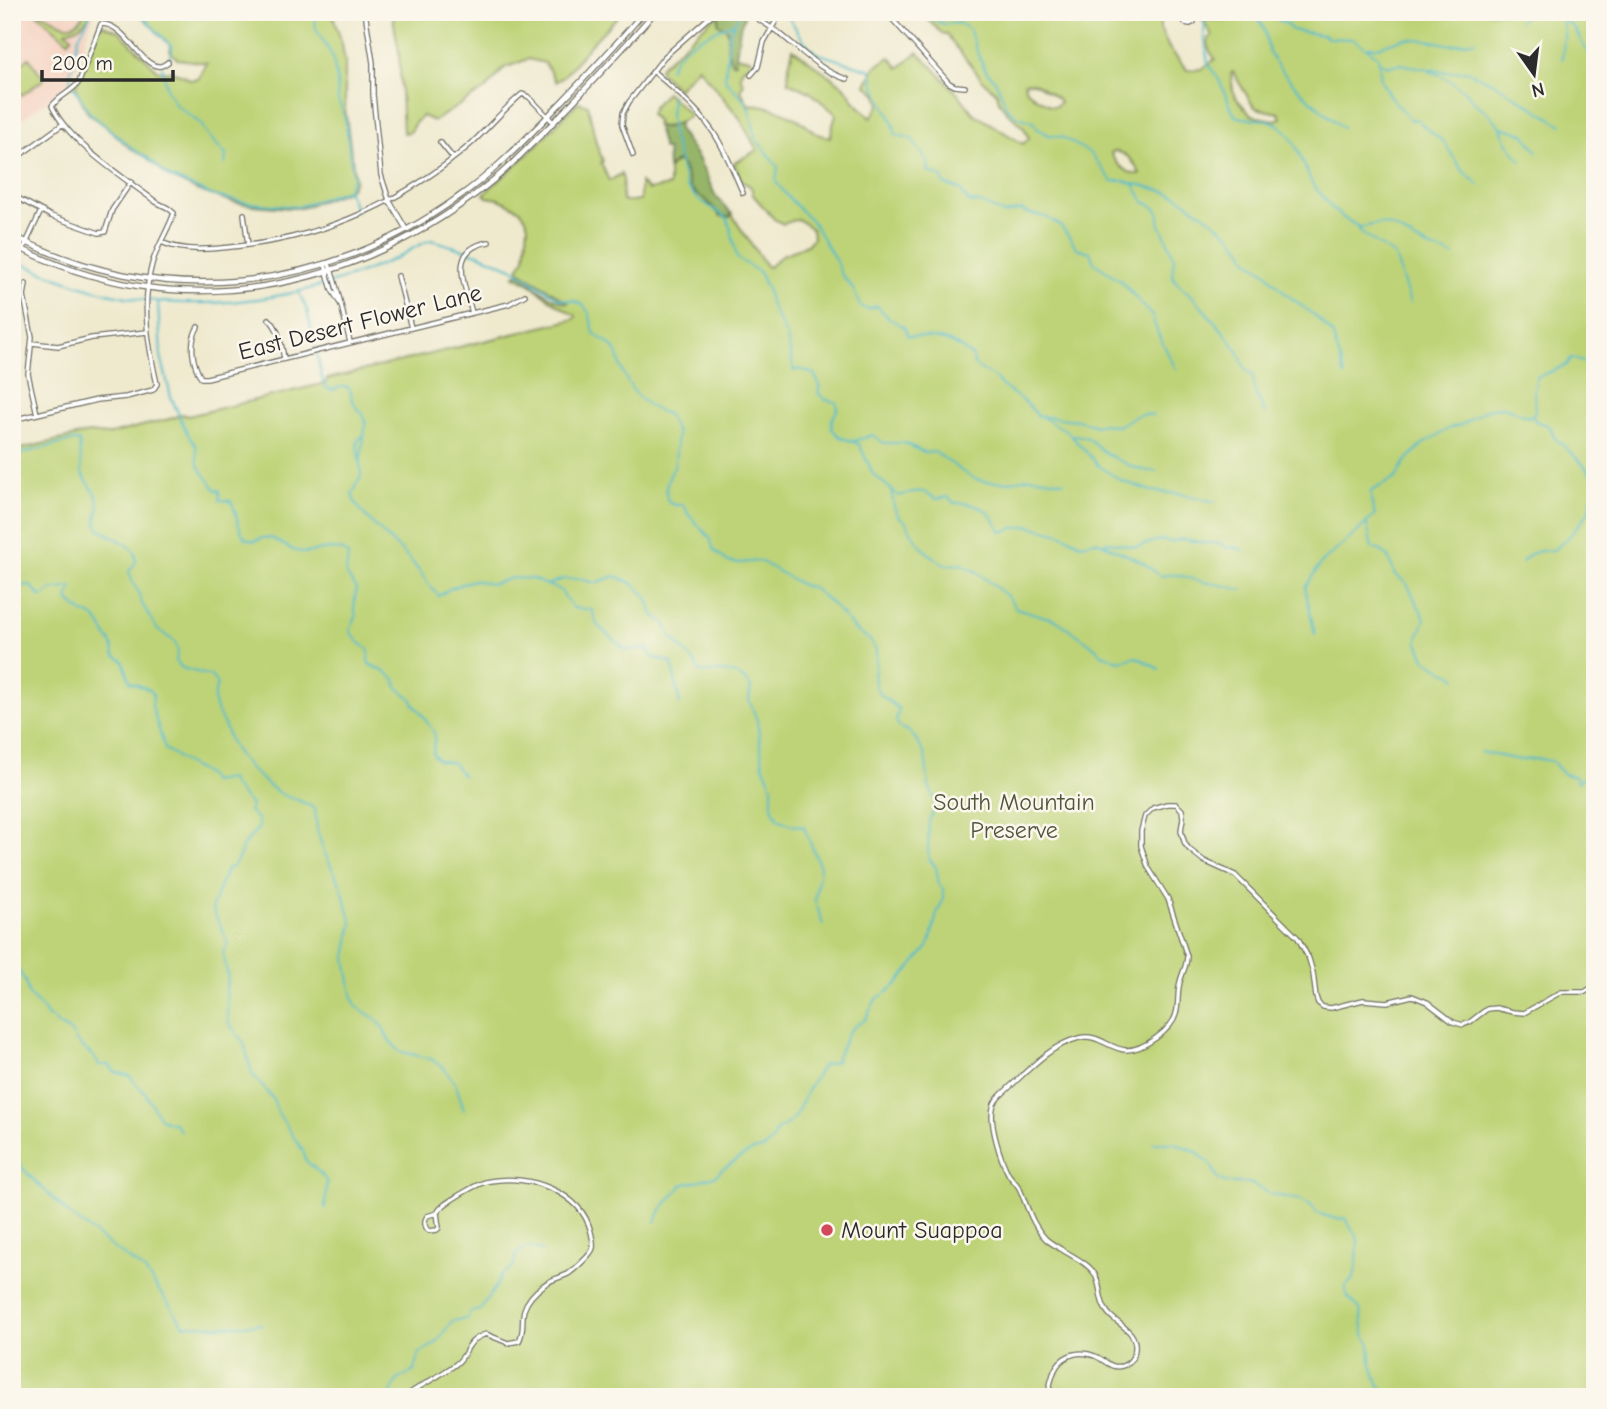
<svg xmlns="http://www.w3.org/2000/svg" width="1607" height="1409" viewBox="0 0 1607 1409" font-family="'Comic Neue',sans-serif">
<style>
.built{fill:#f5d3c2}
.green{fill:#bed377;stroke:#747f51;stroke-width:2;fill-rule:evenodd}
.forest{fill:#96b568;stroke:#60704a;stroke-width:2}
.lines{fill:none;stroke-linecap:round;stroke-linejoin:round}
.stream{stroke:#4ebac9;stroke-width:2}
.minor-casing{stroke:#706e64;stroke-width:6}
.tertiary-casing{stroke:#706e64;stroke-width:7}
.minor{stroke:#fff;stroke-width:3.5}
.tertiary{stroke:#fff;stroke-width:4.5}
.poi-dot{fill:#d1495b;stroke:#fbf7ec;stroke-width:2.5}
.labels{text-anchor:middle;stroke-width:5;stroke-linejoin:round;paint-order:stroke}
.street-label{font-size:24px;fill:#2b2b2b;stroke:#fbf7ec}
.park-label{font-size:24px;fill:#50553e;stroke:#fbf7ec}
.poi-label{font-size:24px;fill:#2b2b2b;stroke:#fbf7ec;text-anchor:start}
</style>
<rect width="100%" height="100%" fill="#fbf7ec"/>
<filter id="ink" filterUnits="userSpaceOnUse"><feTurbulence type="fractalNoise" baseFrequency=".0143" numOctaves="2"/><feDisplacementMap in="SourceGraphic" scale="14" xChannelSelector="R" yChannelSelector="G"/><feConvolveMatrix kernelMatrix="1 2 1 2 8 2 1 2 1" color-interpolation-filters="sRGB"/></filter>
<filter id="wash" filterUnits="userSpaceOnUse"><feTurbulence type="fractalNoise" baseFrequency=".00686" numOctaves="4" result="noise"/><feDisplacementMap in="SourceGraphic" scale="28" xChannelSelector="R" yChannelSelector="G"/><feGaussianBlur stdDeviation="1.57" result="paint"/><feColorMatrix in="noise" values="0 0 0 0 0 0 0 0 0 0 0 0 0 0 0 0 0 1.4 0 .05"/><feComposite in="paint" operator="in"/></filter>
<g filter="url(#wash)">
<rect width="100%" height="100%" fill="#efe9ce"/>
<path class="built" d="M12,12H95L70,84L12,126Z"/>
<path class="green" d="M35,12C53,12 69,42 85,12H91C85,24 78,28 66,31L72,37L68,41Z
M138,12H332L342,44L345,62V109L355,180L351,188L347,191L301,208H290L252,205L233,202L199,191L169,177L145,156L130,148L107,127L88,113L75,87L101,24L119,31L158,71C172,71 180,72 191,80L198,79L207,63L178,59L170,52L171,46Z
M392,12H622L590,45L565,75L556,82L545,63L528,59L504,68L487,88L434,121L422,116L414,124L410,132L403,133L399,52Z
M719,12L718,20L727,29L728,35L727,48L732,62L735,60V56L751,59V64L743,68L740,76L744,84L740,89L749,105C762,102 790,114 802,122C814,131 814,135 830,137L836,114L810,92L788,82L789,66L793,49L846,88L855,102L871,118L880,104L876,93L866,85L875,67L890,57L899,68L918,52L960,96L973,113L1023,144L1029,138L1024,128L1005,110L999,101L997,93L985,83L946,34L944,35L920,12H1142L1146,15H1160V29L1169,48L1187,70L1202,69L1215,59L1209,50L1208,40L1212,35L1203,21C1219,18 1232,22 1246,12H1595V1397H12V451L89,433L107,435L173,418L182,414L188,416L326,383L327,379L575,319L576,316C561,307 547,298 534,287C529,282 520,280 514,276L517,274L521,276C536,286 552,301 569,303L520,271L518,268L525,258L528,226L526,218L519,209L499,199L487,197L484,194L527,155L578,102L588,105L596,143L603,161L601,163L609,181L621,174L623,179L622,201H640V182L648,190L669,186V168L676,161L683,166L690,187L696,194L705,199L721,216L729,217L732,214C742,233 755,248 766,266L769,267L782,255L807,245L813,238L812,229L798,219L783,224L774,219L753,195L752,189L749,185L742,182L734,163L757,150L739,117L698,67L678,89L660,72L659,69L662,65ZM1233,72L1252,104L1256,108L1279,113L1281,118L1275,120L1257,117L1250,114L1236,98L1233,91L1231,73ZM1028,82L1037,84L1058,99L1060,102L1056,106H1050C1041,99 1027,96 1024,83ZM1114,151C1128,153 1134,162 1140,174C1129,176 1115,163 1111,153Z
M29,58L44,79L22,95L12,81V70Z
M666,92L690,115C680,123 670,129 657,126L656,120L650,114L653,107Z"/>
<path class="forest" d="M719,12H742L745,14L740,28L735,62L732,63C724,48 731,42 727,29L718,24Z
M679,123L678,129L698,158L716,197L732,214L730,217L721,216L705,199L696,194L690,187L683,166L677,161L668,168L667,149H663L657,126L664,128Z"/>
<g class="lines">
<path class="stream" d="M92,12L78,38L71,69L70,83L76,90L89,112L133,149L148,158L168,176L214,196L249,203L298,207L347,190L357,211
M139,12L172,47V52L165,62
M314,12L316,29L332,55L337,80L338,100L345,118L353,177L348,189
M927,12V16L943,24L959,23L969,29L979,57L986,71L994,79L1002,95L1006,107L1016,116L1033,122L1038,129L1049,135L1062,137L1090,153L1112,181H1124L1134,184L1144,202L1153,206L1158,211L1160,225L1168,242L1174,258L1172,275L1176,282L1192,296L1223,331L1238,351L1245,369L1253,376L1254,389L1265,414
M1206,12L1204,33L1208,64L1218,78L1235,116C1246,120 1257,118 1268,120C1297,128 1301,165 1314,187C1322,193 1326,202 1333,209C1341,218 1351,223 1362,228C1389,217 1400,233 1422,244C1432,249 1444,252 1454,256
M1250,12C1255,17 1261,21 1264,29C1268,40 1265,48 1273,59C1291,86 1319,107 1343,128
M1270,12L1278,20L1286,24L1292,30L1323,35L1329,38L1353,39L1378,56L1381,80L1389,95L1411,120L1418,119L1421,124L1443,141L1462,170L1479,185
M1557,12C1568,22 1563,45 1562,59
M786,13L804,41L816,53L871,70L875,87L893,123L896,135L911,138L928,162L929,172L942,177L944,184L961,190L963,195L969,202L981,203L1004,214L1021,210L1027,213L1046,217L1061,226L1077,248L1090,252L1094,263L1120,280L1152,316L1158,334L1176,369
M1561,16L1575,29L1583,45L1595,62
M737,17L729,34L725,80L746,101L752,119L755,138L778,167L776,182L787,196L814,224L836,261L841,274L852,287L861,307L868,309L877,306L890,319L904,327L908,336C938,338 949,337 973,357L974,365L995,378L1002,386L1026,403L1038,416L1078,420L1096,426L1102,424L1118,426C1133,418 1136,412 1153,415
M1519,21L1524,16L1533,12
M1368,47H1378L1405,38L1427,40L1452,45L1460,43L1475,41
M1380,63L1389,66L1399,64L1448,72L1467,71L1494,83L1562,125
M162,66L167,90L176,105L201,124L206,133L226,155L225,164
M669,69C679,43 710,33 734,23
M1429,71L1441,75L1465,91L1476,104L1486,111L1500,126L1507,142L1521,161
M672,96L670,116L672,133L686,186L697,198L727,218L731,230L737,258L759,272L767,289L771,306L787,337L794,371L800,369L814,374L820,386L818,393L826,400L836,402L838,408L832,420V429L840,437L859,444L873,474L899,496C916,491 922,488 936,499L948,497L954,503C964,502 980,505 988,512C993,517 998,526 1002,532L1014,528L1029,526L1061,534L1081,544L1097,541L1142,562L1161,576C1177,573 1181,576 1196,580C1211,584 1226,585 1242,590
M1502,127L1524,134L1537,151
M1136,184L1160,190L1179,197L1216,223L1232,237L1242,248L1248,260L1267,273L1273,281L1286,294L1314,315L1332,333L1345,376
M1358,227L1361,233L1395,256L1410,303
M12,259C53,277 95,293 139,299C200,308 265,302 324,285C348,278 372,269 394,259C407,253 419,243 432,240L481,255L512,268L560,299L575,301L583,305L589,313L594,333C600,339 611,343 616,351C619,355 619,362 621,367C628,388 644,408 667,414L677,433L675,464L667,482L666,493L668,502L675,505H683L686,508L687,513L710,538L714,550L728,562L739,563L760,561L793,580L804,586L812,587L834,606L856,631L869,639L876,650V663L874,677L876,688L882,696L899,709L896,721L900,728L907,730L915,738L925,755L929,787L935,800L936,806L929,821L928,849L929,859L936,867L939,884L943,889V900L937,913L931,939L928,947L897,984L886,993L876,999L865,1020L855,1026L848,1033L835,1062L823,1065L808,1089L795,1117L790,1122L777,1130L772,1141L763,1149L751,1151L723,1169L715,1176L682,1185L660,1211L656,1222
M299,293L307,310L322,378L326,388L334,390L339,387H348L351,393L352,400L357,408L363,414L366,423L360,463L361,477C356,483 357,488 352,494C355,513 397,544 411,561C421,572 428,585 439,596L449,589L473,580L492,584L512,578L532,579L560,590L573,608L592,610L597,625L626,650L648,649L652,657L672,663L680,705
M158,303L161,356L171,397L187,433L196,446L198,465L215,489L220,491V500L231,501C238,514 235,523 245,538L254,541L262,538H271L293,550L305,553L329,549L341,550L348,555L346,574L356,589L354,608L356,617L350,630C355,640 361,644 369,650V664L387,673L395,679L397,687L411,698L414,705L419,710L435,734L433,754L438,760L453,763L463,776
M1044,418L1067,431L1099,466L1122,481L1151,491L1181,494L1216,502
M1074,435C1091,436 1092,443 1103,451C1116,460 1141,473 1156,471
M854,441L872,435L884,443H905L925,453L935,452L966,474L975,479L987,482H1007L1032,477L1064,482
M12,456L72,441H79L82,473L97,497L99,507L96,520L99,529L128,545L135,552L136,562L129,571L133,583L139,593L141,602L156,628L175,642L178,650L176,661L182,668L211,676L217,684C210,708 216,706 224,725C227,731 228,736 230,741C239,761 262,781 279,793C285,797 293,798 300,801C305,803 310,806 315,809L317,830L323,850L341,886L352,923L346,958L352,995L356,1006L377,1020L383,1028L389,1040L399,1051L431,1059L444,1068L456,1085L464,1110
M360,462L357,447L358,440L363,436
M891,489L894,507L899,517L906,522L916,540L928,553L945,565L961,564L977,572L1007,596L1016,608L1056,620L1088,642L1102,654L1119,661L1137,657L1159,669
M1367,525L1372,548L1382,551L1388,557L1395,574L1407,584L1425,619L1417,641L1426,660L1457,678
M1103,544L1109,542L1136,547L1160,540L1171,542L1182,539L1204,543H1220L1227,548L1234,547L1244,551
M1522,562L1530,554L1540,551L1553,550L1568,538L1588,513L1595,487L1593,476L1580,461L1554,437L1551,428L1547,425L1535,421L1533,416
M547,585L563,579H580L595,583L615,576L632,583L647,597L653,615L665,623L671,637L693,660L700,672C723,673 736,667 751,687L749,700L757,720L763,765L772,786V806L778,819L792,825L804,827L820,867L815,900L823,925
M12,587L30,585L41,597L51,590L72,587L68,599C71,606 78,607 83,613C98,615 101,626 107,637C108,639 110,640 111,642C116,652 109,656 123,660L130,682L150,690L153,694L152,707L165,749C172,753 178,757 184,762C193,769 206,771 212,782L230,779L232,785L251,805L249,811L257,819L259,827L242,847L241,853L233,867L228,868L221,882L212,908L228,943L223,953L228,977L226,988L228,1022L244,1043L252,1074L273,1099L278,1113L303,1151L306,1161L321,1174L327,1182L325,1208
M1315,635L1305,588L1321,563L1355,534L1375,515L1371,500V491L1396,478L1404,463L1423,444L1450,428L1463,424L1480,413L1490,408L1504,407L1529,417L1535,412L1534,390L1537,377L1567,365L1571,358L1589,364L1595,363
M1480,752L1520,760L1539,759L1552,761L1563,774L1576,777V780L1578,782L1582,778L1595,782
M12,956L16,966L25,981L29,995L43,1009L47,1016L53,1019L58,1025L71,1032L78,1043L95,1058L99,1065H109L115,1072L130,1076C135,1084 140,1087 145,1093C155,1105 155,1123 175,1123L180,1131
M1153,1143H1175L1197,1152L1211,1165L1218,1179L1228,1183H1250L1270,1194L1301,1200L1312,1206L1317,1213L1336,1219L1345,1218L1358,1239L1357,1266L1353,1279L1345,1287L1348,1297L1360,1309L1364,1334L1370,1344L1371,1361L1378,1384L1391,1397
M12,1156L29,1175L69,1214L108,1244L144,1270L184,1325L220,1326L262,1324
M389,1397C399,1378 393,1380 415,1371L419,1354L436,1343L452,1321L467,1319L470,1312L480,1310C483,1307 484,1303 486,1300C492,1291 497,1289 500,1276L513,1268L516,1254C526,1246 531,1246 542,1251"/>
</g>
</g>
<g filter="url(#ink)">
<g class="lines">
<g class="minor-casing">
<path id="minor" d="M365,12L373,63V95L381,175L389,200L406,229
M747,12C758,19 769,26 779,33C800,49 821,72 847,79
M886,12L949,83L955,86L965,87
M1188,12L1185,14L1184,18L1185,23L1190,24L1194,22L1195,16L1191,12
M653,71C673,89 695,106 711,129C725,148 733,171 743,193
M751,75L758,67L764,42L781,12
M440,142L453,158
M633,155L622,125L623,113L629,102L664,57L715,12
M12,161L63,124
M12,195L51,216L99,233L105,232L112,210L131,182
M244,214L248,245
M161,242C185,253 215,249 240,246C326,237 407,200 472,143C489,127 504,109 522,94L529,97L553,122
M23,250L41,211
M329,264C339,290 343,316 350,342
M325,265L332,290L341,305
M398,276L411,328
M26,284L24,296L32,337L28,374L37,414
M472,313C465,285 447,249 489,242
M269,319C280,329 281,345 284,358
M198,327C189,342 192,363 201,378H207L509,304L525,295
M32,343L58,346L92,338L147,332
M12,420L97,400L126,397L153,390L157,384C148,344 141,304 152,264C157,246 168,231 174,213L168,208L156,202C122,176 70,144 52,106C59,96 72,92 79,82L101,24C125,23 140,65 158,66C162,67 165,64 168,62
M437,1213L439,1228L437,1230L429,1231C424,1227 424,1221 427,1216Z
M404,1397C421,1385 440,1376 456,1364C470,1353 463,1342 486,1334L508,1343L519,1341C525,1330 521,1321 524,1310C527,1300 536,1291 544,1285C551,1279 560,1278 568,1274C574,1270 592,1254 593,1248C594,1242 592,1237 591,1232C581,1191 528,1174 490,1181C480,1182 470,1189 461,1194C452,1200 442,1204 437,1213
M1047,1397C1050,1387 1051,1375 1057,1366C1065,1354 1081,1350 1095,1356C1101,1358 1107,1364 1113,1366C1125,1369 1134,1360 1135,1349C1137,1330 1117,1325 1108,1313C1098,1301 1102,1285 1094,1273C1086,1260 1058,1250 1046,1239C1033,1226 1028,1209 1021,1192C1019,1185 1013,1181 1009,1175C1001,1161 989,1124 993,1108C994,1102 997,1099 1001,1095C1025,1074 1047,1046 1079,1038C1097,1033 1108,1048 1125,1050C1142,1051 1172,1030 1176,1014C1179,1004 1177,992 1180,982C1182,973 1187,966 1187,956L1168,899L1148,867L1141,846V831L1145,816L1153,808L1167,804H1176L1182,810L1183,818L1181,831L1185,844L1190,850L1204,861L1235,875L1298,938L1309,959L1313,973L1316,997L1318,1003L1323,1007L1331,1008L1363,1000L1387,1002L1412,996L1427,1002L1453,1022L1463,1025L1470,1022L1487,1009L1496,1008L1513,1012L1524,1013L1561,992H1585L1595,985"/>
</g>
<g class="tertiary-casing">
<path id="tertiary" d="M12,235C157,311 325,293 457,198C492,174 521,144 551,113C583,80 614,47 644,12
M12,244C177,330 359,292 497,177C515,162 530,145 547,129C584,91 620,52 655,12"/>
</g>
<use href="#minor" class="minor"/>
<use href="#tertiary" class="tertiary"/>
</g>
</g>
<circle class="poi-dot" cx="827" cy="1230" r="7"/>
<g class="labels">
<g class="street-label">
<text transform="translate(360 322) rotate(-14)" y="8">East Desert Flower Lane</text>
</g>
<g class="park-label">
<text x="1014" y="810">South Mountain<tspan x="1014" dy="28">Preserve</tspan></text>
</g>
<g class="poi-label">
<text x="841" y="1238">Mount Suappoa</text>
</g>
</g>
<rect width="1607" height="1409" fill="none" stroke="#fbf7ec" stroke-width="42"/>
<g transform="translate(1534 74) rotate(166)" stroke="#fbf7ec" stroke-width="5" paint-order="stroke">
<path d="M0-5L12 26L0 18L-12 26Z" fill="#2b2b2b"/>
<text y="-10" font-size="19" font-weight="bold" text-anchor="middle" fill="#2b2b2b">N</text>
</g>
<path d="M42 70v10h131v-10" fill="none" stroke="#2b2b2b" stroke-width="3.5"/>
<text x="52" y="70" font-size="21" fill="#2b2b2b" stroke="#fbf7ec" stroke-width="5" paint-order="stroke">200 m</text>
</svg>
